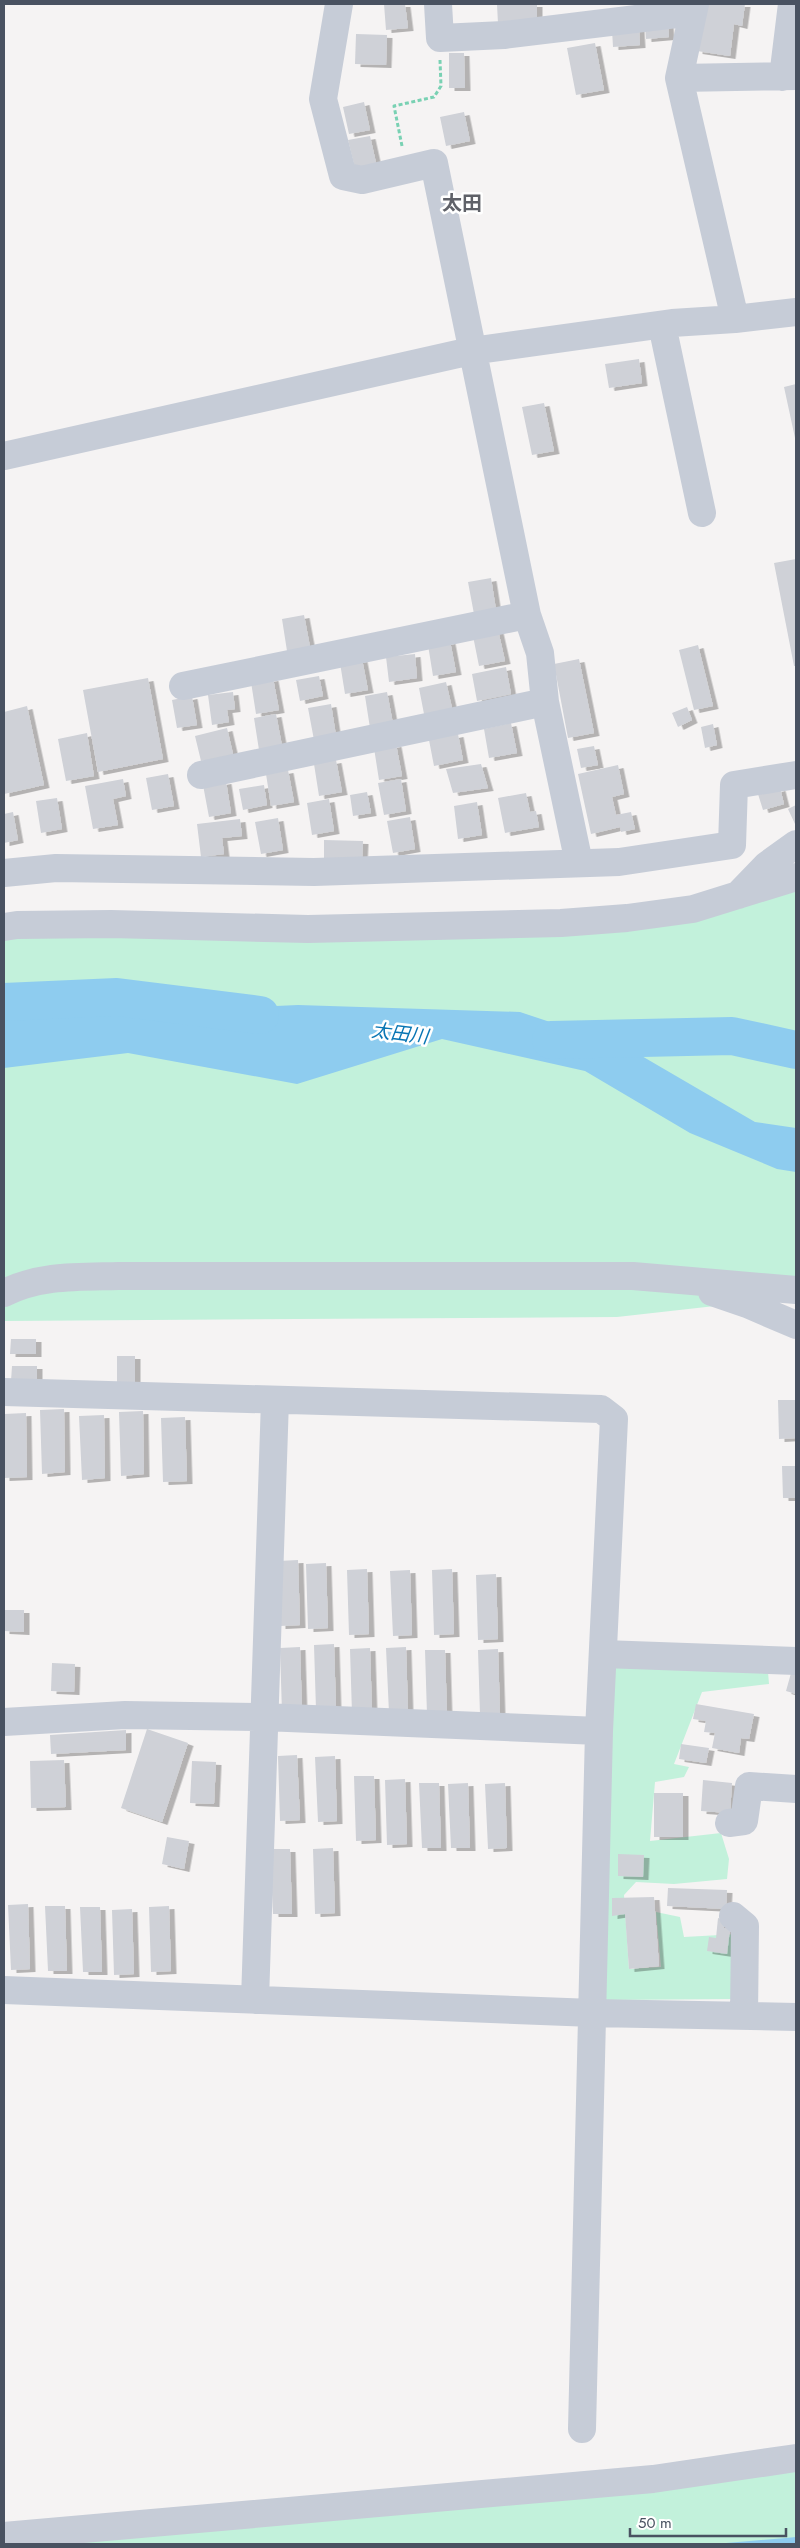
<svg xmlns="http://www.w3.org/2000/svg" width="800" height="2548" viewBox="0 0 800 2548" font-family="Jost,'Noto Sans JP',sans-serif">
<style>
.green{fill:#c2f1db}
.water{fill:#8eccef}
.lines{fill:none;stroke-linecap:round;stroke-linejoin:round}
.river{stroke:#8eccef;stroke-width:38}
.building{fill:#cfd1d7;filter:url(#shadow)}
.path{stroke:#79d1b3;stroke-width:3;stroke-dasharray:4 2.5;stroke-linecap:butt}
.minor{stroke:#c6ccd7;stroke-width:28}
.labels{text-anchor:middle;stroke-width:5;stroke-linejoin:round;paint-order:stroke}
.water-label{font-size:19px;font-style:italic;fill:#0976b4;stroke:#fff}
.quarter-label{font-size:20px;font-weight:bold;fill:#5f6168;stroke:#fff}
</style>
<defs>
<filter id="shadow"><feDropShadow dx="5.5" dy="3" stdDeviation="0" flood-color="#0004"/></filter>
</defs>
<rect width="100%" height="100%" fill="#f5f3f3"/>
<path class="green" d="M796,878V1297L617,1317L4,1321V927L499,924L711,904Z
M767,1660L769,1684L702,1692L674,1764L689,1767L684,1777L655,1782L650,1841L721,1833L729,1859L727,1879L674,1884L636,1882L624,1895L629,1969L661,1967L656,1912L680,1917L684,1937L738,1934L737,1999L603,2000L614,1661Z
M796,2455V2544H4Z"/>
<path class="water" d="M298,1005L520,1012L628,1048L755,1122L796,1128V1172L777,1169L690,1133L585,1071L442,1039L297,1084L128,1053L4,1068V1018Z
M796,2537V2544H714L786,2538Z"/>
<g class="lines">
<path class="river" d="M4,1002L117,997L260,1015
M551,1040L732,1036L796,1050"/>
</g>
<path class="building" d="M384,4H405L408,28L386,30Z
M497,4H537V22L498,24Z
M703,4H745L742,26L734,24L730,56L697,51Z
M668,23L669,37L646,39L645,25Z
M639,28L640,45L613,47L612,30Z
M356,34L387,35L386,65L355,64Z
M595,43L604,90L576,95L567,48Z
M449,53H464L465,88H449Z
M364,102L370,130L349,134L343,107Z
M464,112L470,141L446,146L440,117Z
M370,136L376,163L355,168L348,140Z
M639,359L642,383L609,388L605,364Z
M796,384V438H795L784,387Z
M544,403L554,451L532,455L522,407Z
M796,559V666H794L774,563Z
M491,578L496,610L474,614L468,582Z
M304,615L310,647L287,651L282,619Z
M498,630L505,661L479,666L473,636Z
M450,641L456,672L433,676L428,645Z
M698,645L713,706L694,710L679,650Z
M415,654L417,678L389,682L386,657Z
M362,659L368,690L345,694L340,663Z
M579,659L594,733L568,738L554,664Z
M506,667L511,694L477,701L472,674Z
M319,676L323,696L300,701L296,680Z
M148,678L163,759L98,772L83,690Z
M273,678L279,710L256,714L251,682Z
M446,682L452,708L424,714L419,688Z
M233,692L235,709L227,710L229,722L212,725L208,695Z
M387,692L393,724L370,728L365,696Z
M192,696L197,725L177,728L172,700Z
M331,704L336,736L314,740L308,708Z
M27,706L44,785L4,794V712Z
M687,707L692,720L678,727L672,713Z
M276,714L282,746L259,750L254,718Z
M511,723L517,753L489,758L484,729Z
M713,724L717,745L705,748L701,727Z
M227,728L233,754L201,761L195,736Z
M87,733L94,776L66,781L58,739Z
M458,734L463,760L434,766L429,740Z
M396,744L402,776L379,780L374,748Z
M594,746L598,765L581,768L577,749Z
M336,760L342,792L319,796L314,764Z
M481,764L488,788L453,793L446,769Z
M618,765L624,794L612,797L616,815L631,812L635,829L621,832L620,827L591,834L578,774Z
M288,770L294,802L271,806L266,774Z
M168,774L174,806L152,810L146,778Z
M123,779L126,796L113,799L118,825L93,829L85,786Z
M401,779L406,811L384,815L378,783Z
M226,781L231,813L209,817L203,785Z
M264,785L267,805L243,810L239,789Z
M780,788L784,804L763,810L758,794Z
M367,792L371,813L353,816L350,795Z
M526,793L530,812L536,811L539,827L505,833L498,798Z
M57,798L62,829L41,833L36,801Z
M329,799L334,831L312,835L307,803Z
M477,802L482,835L458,839L454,806Z
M796,805V823L795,824L788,809Z
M13,812L18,840L4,843V814Z
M410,817L415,849L393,853L387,821Z
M278,818L283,850L261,854L255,822Z
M240,819L242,836L222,838L224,854L201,857L197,824Z
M324,840L363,841L362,861L324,860Z
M11,1339H36V1354H10Z
M117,1356H135V1382H117Z
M12,1366H37V1381H11Z
M778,1400H796V1438L779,1439Z
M64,1409L65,1472L42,1474L40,1410Z
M143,1411L144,1474L121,1476L119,1412Z
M26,1413L27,1477L4,1478V1414Z
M104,1415L105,1478L82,1480L79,1416Z
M185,1417L187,1481L163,1482L161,1418Z
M782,1466H796V1498H783Z
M298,1560L300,1625L280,1626L278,1561Z
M326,1563L328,1628L308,1629L306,1564Z
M367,1569L369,1634L349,1635L347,1570Z
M452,1569L454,1634L434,1635L432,1570Z
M410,1570L412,1635L393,1636L390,1571Z
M496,1574L498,1639L478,1640L476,1575Z
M4,1610H24V1632L4,1631Z
M334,1644L336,1709L316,1710L314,1645Z
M300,1647L302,1712L282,1713L280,1648Z
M406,1647L408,1712L389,1713L386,1648Z
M370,1648L372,1713L352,1714L350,1649Z
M498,1649L500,1714L480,1715L478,1650Z
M425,1650H445L447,1715H427Z
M52,1663L75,1664L74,1692L51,1691Z
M793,1666L796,1667V1694L786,1691Z
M696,1704L754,1714L749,1739L741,1738L739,1753L712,1748L715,1733L704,1732L706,1721L693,1719Z
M147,1729L188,1743L162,1822L121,1808Z
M126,1730V1750L51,1754L50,1735Z
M681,1744L709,1748L706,1763L679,1759Z
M297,1755L300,1820L280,1821L278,1756Z
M335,1756L337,1821L318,1822L315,1757Z
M64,1760L66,1807L31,1808L30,1761Z
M192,1761L216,1762L214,1804L190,1803Z
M354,1776H374L376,1840L356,1841Z
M405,1779L407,1844L387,1845L385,1780Z
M703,1780L732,1783L730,1813L701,1811Z
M419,1783H439L441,1848H422Z
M468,1783L470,1848H451L448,1784Z
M505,1783L507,1848L488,1849L485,1784Z
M654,1793H683V1837H654Z
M167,1837L189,1841L184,1869L162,1864Z
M333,1848L335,1913L315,1914L313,1849Z
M270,1849H290L292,1914H273Z
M618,1854L644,1855L643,1877L618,1876Z
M668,1888L727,1890L726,1909L667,1906Z
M654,1897L659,1966L629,1969L625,1914L612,1916V1898Z
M28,1904L30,1969L11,1970L8,1905Z
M45,1906H65L67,1971H48Z
M169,1906L171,1971L151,1972L149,1907Z
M80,1907H100L102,1972H83Z
M132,1909L134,1974L114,1975L112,1910Z
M718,1918L724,1920V1928L730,1929L727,1954L707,1951L709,1937L716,1938Z"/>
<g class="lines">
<path class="path" d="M402,146L394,106L434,97L441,86L440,60"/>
<path class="minor" d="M339,4L323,99L343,176L362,180L434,163L527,615L540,653L545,702L579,863
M438,4L440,38L504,35L693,12
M695,4L679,78L735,319
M783,77L792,4
M679,78L796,76
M662,325L702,513
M4,456L471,351L672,323L735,319L796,312
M183,686L527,615
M201,775L545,702
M4,873L56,868L314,872L619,862L732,845L734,785L796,775
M738,895L767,865L796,844
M4,927L17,925L111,924L308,929L561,923L627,918L693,909L796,877
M712,1292L747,1304L796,1325
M4,1293C40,1275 78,1277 118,1276H633L796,1290
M4,1392L601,1409L614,1419L599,1731L582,2429
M603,1654L796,1661
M4,1722L125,1715L264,1717L599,1731
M729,1823L744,1821L749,1786L796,1789
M733,1916L745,1926L744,2016
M4,1990L593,2013L796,2017
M255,2000L275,1400
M4,2536L653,2479L796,2458"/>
</g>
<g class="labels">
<g class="water-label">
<text transform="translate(400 1033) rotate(7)" y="7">太田川</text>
</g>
<g class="quarter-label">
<text x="462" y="210">太田</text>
</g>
</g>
<rect width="800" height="2548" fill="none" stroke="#495261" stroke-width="10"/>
<path d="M630 2528v8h156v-8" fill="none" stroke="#495261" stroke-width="2.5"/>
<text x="638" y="2528" font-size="15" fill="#495261" stroke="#ffffff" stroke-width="4" paint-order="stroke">50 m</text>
</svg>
